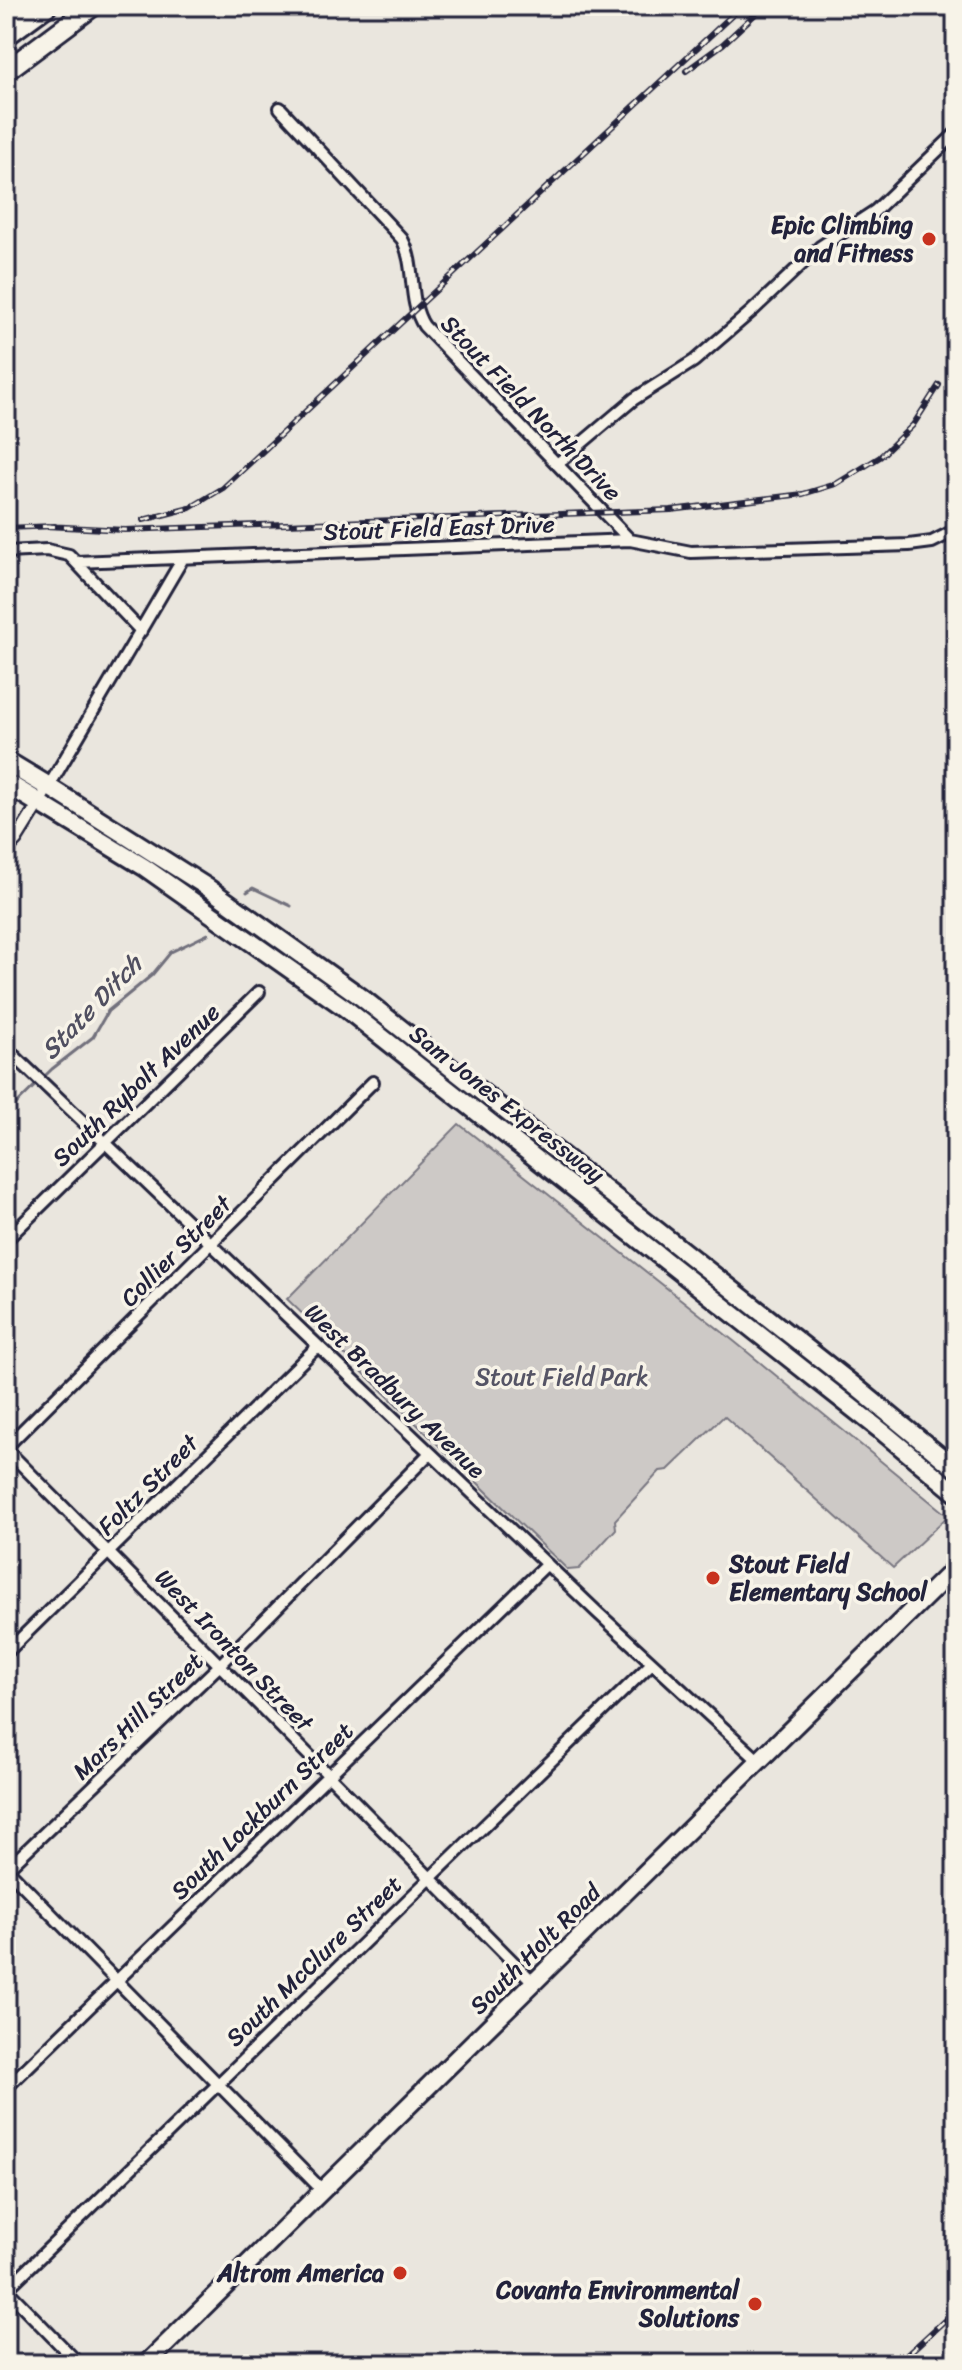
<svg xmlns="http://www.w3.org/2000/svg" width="962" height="2370" viewBox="0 0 962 2370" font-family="Sriracha,sans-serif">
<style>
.park{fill:#cdc9c6;stroke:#787680;stroke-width:2}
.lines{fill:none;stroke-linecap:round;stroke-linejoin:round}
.stream{stroke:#716f7b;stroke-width:3}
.minor-casing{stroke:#22223b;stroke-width:16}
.primary-casing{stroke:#22223b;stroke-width:22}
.motorway-casing{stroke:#22223b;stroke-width:24}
.minor{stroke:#f7f3e8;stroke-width:10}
.primary{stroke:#f7f3e8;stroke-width:16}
.motorway{stroke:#f7f3e8;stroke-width:18}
.rail-casing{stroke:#22223b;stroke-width:6}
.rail{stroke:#f7f3e8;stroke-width:3;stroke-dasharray:9;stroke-linecap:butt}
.poi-dot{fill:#c8321e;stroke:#f7f3e8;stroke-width:3}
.labels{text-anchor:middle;stroke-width:7;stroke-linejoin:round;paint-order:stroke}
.poi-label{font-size:24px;font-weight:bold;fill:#22223b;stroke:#f7f3e8;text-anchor:end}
.street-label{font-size:24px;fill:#22223b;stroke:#f7f3e8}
.park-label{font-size:24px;fill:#555465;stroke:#f7f3e8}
.water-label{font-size:26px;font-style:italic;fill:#504f60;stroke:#f7f3e8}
</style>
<rect width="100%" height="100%" fill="#eae6de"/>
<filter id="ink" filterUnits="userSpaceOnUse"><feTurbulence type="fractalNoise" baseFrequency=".0125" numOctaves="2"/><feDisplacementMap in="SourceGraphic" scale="16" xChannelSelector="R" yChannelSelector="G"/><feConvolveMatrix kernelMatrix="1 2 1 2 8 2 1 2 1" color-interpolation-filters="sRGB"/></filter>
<g filter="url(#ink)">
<path class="park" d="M459,1124L735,1342L948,1516L893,1568L724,1416L668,1470L660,1471L615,1520L616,1529L579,1569L568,1570L287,1299Z"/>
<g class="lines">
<path class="stream" d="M247,892L253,888L291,906
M6,1114L52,1069L93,1037L108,1011L152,975L171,952L208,934"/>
<g class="minor-casing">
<path id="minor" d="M280,108L402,239C417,267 407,300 424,326L630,540
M557,464L634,399L694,361L752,311L820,247L875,211L956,133
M6,552L47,550L69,555L141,631
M76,562L630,540L691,552L909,545L932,542L956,530
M6,850L16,840L39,803L182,560
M6,1048L598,1613L759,1761
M6,1240L259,992
M6,1447L373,1082
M6,1449L534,1983
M6,1653L318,1346
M6,1868L323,2191
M6,1870L221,1664L430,1453
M6,2088L547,1564
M6,2289L79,2364
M6,2290L652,1663"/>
</g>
<g class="primary-casing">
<path id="primary" d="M49,787L207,887L361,997L856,1387L956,1469
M39,803L144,867L345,1008L884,1433L956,1493
M146,2364L956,1567"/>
</g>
<g class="motorway-casing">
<path id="motorway" d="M6,17L22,6
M6,36L47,6
M6,71L93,6
M6,761L49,787
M6,783L39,803"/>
</g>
<use href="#minor" class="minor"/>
<use href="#primary" class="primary"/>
<use href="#motorway" class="motorway"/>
<g class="rail-casing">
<path id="rail" d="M686,71L723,44L764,6
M143,520L190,508L223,488L742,6
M46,526L125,530L671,510L803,494L836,484L880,457L913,425L939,385
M6,528L55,526
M897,2364L956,2310"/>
</g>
<use href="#rail" class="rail"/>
</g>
</g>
<g class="poi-dot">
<circle cx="929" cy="239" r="8"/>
<circle cx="713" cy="1578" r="8"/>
<circle cx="400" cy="2273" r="8"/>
<circle cx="755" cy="2304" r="8"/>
</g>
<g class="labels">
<g class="poi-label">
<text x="913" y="233">Epic Climbing<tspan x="913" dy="28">and Fitness</tspan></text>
<text x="729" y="1572" text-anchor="start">Stout Field<tspan x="729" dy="28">Elementary School</tspan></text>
<text x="384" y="2281">Altrom America</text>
<text x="739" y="2298">Covanta Environmental<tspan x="739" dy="28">Solutions</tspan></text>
</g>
<g class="street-label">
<text transform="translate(531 408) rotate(46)" y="8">Stout Field North Drive</text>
<text transform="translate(439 528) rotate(-2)" y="8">Stout Field East Drive</text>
<text transform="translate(136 1085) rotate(-44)" y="8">South Rybolt Avenue</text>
<text transform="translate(507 1104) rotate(38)" y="8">Sam Jones Expressway</text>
<text transform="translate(176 1251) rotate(-45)" y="8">Collier Street</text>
<text transform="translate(395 1391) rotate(44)" y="8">West Bradbury Avenue</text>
<text transform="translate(148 1485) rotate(-45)" y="8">Foltz Street</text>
<text transform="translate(234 1650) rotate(46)" y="8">West Ironton Street</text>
<text transform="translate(138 1716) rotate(-44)" y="8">Mars Hill Street</text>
<text transform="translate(262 1811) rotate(-44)" y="8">South Lockburn Street</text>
<text transform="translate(535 1949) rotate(-45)" y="8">South Holt Road</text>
<text transform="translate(314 1961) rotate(-44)" y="8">South McClure Street</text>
</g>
<g class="park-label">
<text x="562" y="1385">Stout Field Park</text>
</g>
<g class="water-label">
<text transform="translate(91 1007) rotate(-46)" y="9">State Ditch</text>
</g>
</g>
<rect width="962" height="2370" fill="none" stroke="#f7f3e8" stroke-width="32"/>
<rect x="16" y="16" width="930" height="2338" fill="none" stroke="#22223b" stroke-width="3" filter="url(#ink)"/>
</svg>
